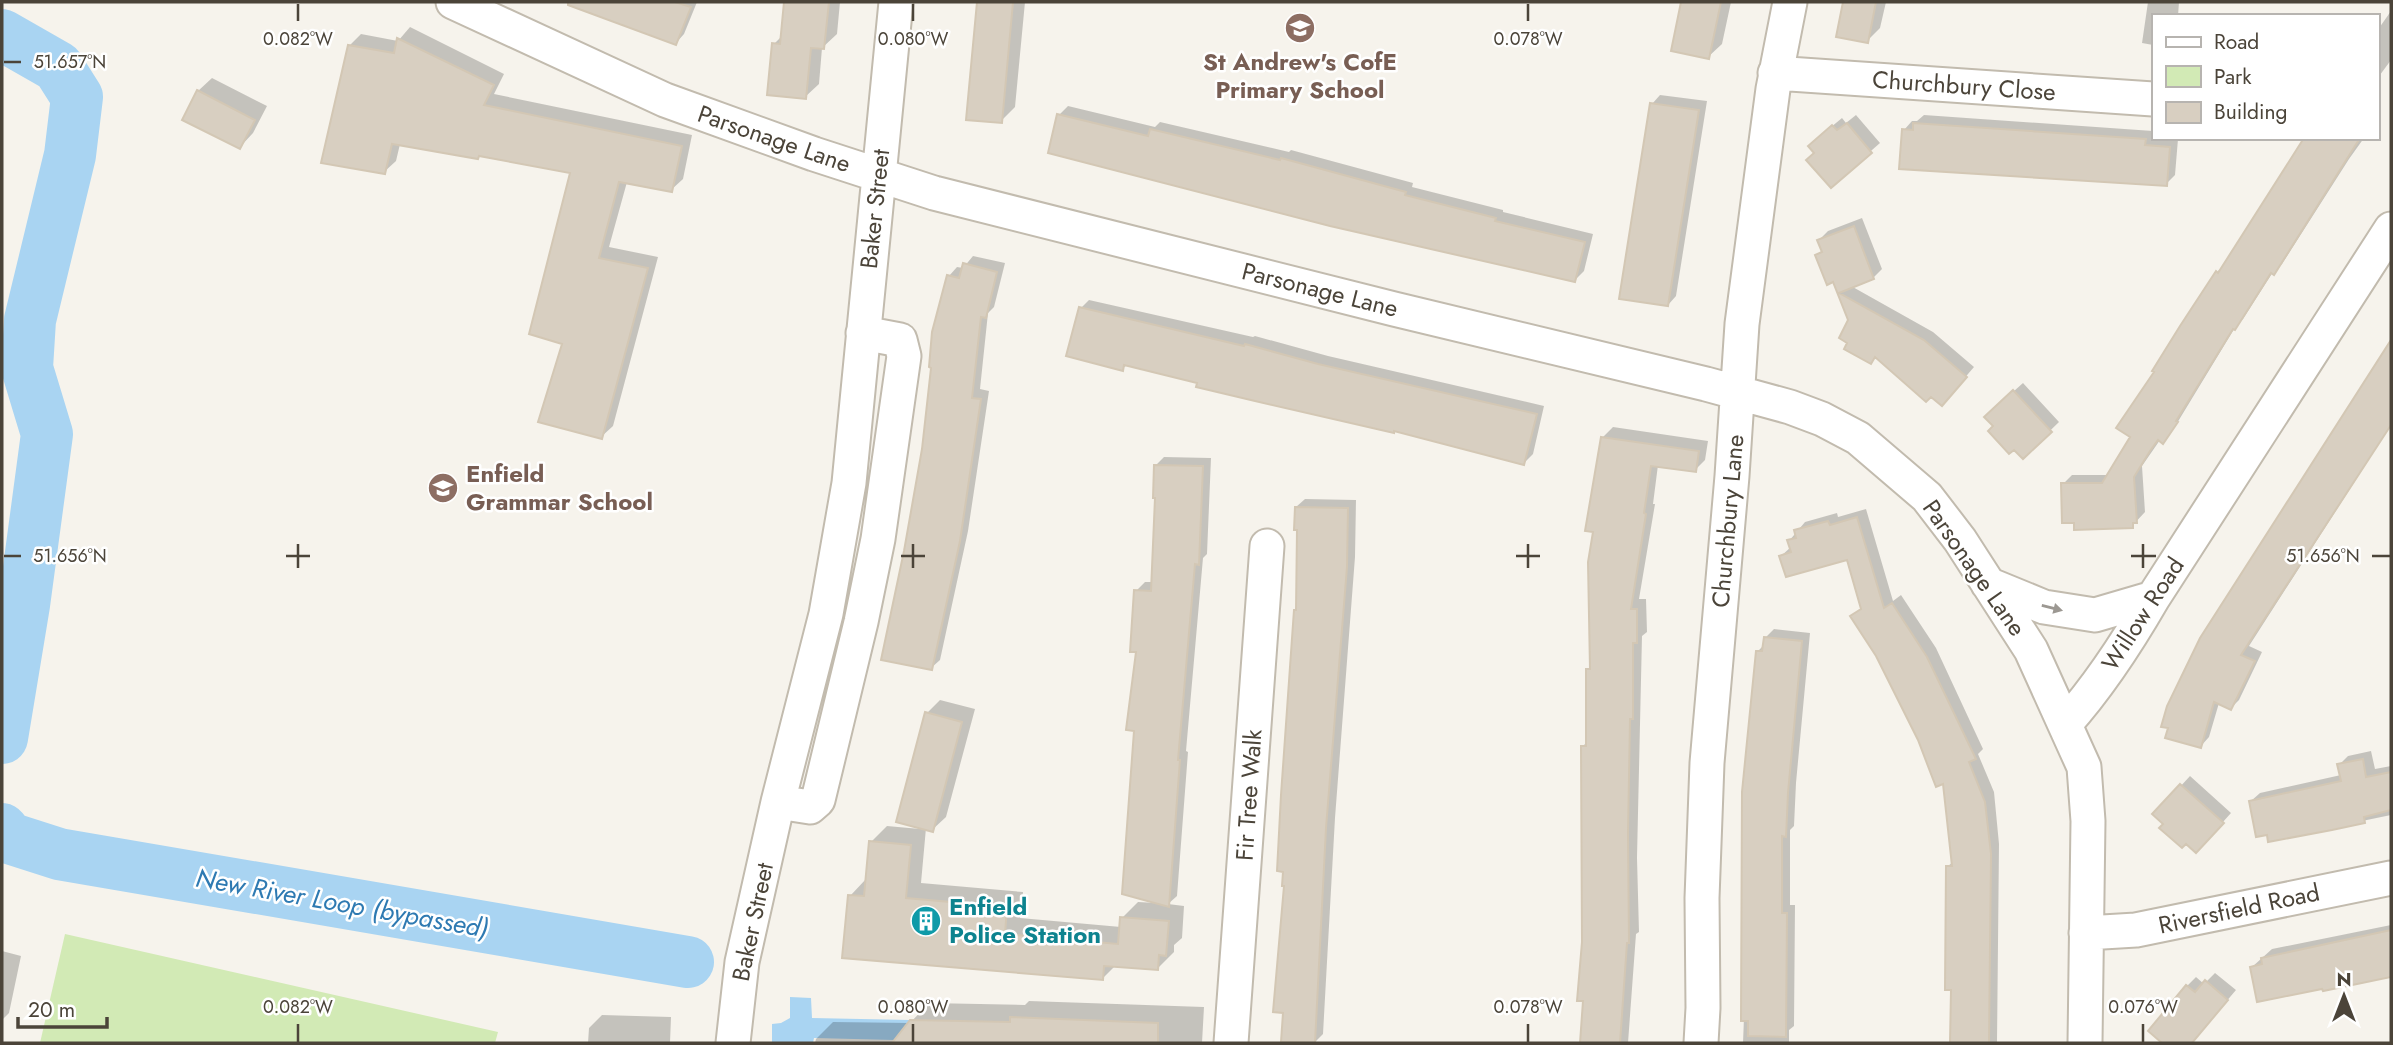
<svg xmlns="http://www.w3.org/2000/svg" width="2393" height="1045" viewBox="0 0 2393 1045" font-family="Jost,sans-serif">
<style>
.green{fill:#d2eab5}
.water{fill:#a9d4f2}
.shadow{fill:#0003}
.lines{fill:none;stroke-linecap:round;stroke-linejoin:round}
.river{stroke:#a9d4f2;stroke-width:52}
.building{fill:#d8cfc1;stroke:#d3c7b4;stroke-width:2}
.minor-casing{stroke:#c2bbae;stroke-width:37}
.minor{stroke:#fff;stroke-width:33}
.oneway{fill:#9c9892}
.ticks{fill:none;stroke:#4b4439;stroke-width:2.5}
.labels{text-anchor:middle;stroke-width:5;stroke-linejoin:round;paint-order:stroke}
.education-label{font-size:24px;font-weight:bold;fill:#785e54;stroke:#fff}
.street-label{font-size:24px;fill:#4b4439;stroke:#fff}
.culture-label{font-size:24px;font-weight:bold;fill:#0d838f;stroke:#fff;text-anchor:start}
.water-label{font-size:26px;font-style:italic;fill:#2e7ab2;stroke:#fff}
.ticks-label{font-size:18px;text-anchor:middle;fill:#4b4439;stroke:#fff;stroke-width:5;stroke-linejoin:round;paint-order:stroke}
</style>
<rect width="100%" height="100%" fill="#f6f3ec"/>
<path class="green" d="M65,934L498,1032L495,1043H40Z"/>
<path class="water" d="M790,997L811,998L812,1018L910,1020L894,1040L814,1038L813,1043H772V1024L781,1023L790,1018Z"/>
<path class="shadow" d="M573,2H697L684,34L676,43Z
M785,2H840L837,34L822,48L819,84L805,97L774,44L782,36Z
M979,2H1025L1015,107L1001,121L968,118Z
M1683,2H1731L1722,44L1708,57L1673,50Z
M1845,2H1886L1880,28L1867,41L1838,36Z
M2148,2H2179L2178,16H2153V45L2142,43Z
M2391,11V60L2377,79V31Z
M410,27L504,74L494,94L692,135L683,179L671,190L627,182L609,247L658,257L613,426L601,437L564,342L572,172L480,155L400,144L396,161L384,172L349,46L361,34L398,41Z
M212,78L267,106L253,133L240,147L198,91Z
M1660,95L1707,101L1676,296L1668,305L1652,104Z
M1068,106L1155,127L1160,122L1289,152L1291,150L1413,183L1412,187L1503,210V212L1593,234L1584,271L1575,280L1059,115Z
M1856,115L1880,143L1831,186L1816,152L1819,137L1842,118L1846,123Z
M1924,115L2153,131V138L2178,139L2175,175L2166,184L1904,130L1912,121H1917Z
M2308,138H2364L2349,159L2282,264L2273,272L2243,319L2236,326L2171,433L2163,442L2160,440L2142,466L2145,512L2132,526L2063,484L2072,475H2109L2132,437L2217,272L2226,264Z
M1862,218L1882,269L1873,278L1851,286L1933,332L1974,367L1950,395L1876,356L1871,362L1850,342V321L1834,280L1818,255L1823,249L1819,240L1828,231Z
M973,256L1005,263L994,307L988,313L980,389L989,391L968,531L940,660L931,668L906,551L924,449L949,276L957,267L963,268Z
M1089,300L1253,337L1255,336L1328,356L1544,406L1533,454L1524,463L1128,364L1122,369L1081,308Z
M2391,348V425L2249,646L2262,652L2239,700L2231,708L2219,703L2209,737L2201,746L2167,737L2383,357Z
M2023,383L2059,422L2023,457L1995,426V408Z
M1613,427L1708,441L1705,460L1695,470L1658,465L1653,504H1655L1639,599H1646L1647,632L1642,636L1637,858L1639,932L1636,934L1628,1043H1582L1585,1000L1583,746L1587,742V670L1592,666L1595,531L1603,437Z
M1164,457L1211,458L1207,554L1203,558L1186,751L1188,752L1177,896L1168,904L1184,906L1182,938L1174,945V952L1158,968L1116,965L1102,979L850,896L866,879L871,842L887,826L920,829L927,713L940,700L975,709L946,817L932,830L926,828L921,883L1023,892L1020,918L1121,927L1122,918L1138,902L1156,903L1136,729L1138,650L1136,591L1145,582H1153L1157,496L1155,466Z
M1305,499L1356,500L1355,557L1335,818L1323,1034L1314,1043H1283L1286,884L1297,609L1299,528L1296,507Z
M1866,509L1893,601L1901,595L1936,648L1983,749L1978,754L1994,792L1999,844L1997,1043H1952L1953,988L1948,866L1953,862L1944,781L1920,740L1878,655L1852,616L1862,607L1848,557L1781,556L1791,547L1789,541L1805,522L1837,513L1838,517Z
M1774,629L1810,633L1796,783L1794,826L1790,830V905H1795L1794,1026L1789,1030V1043H1743L1758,651L1765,644V638Z
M2371,751L2375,769L2391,766V815L2270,840L2251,801L2260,793L2341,775L2339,765L2348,756Z
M2190,776L2231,813L2205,842H2186L2155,814Z
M2391,925V974L2258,1000L2252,967L2272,949Z
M2,951L21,956L9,1013L2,1020Z
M2215,973L2236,990L2191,1043H2164L2187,986L2196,977L2204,984Z
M1029,1001L1204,1007L1202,1043H815L816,1039L833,1022L910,1023L929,1003L1025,1005Z
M602,1015L671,1017L670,1043H588L589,1028Z"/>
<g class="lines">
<path class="river" d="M2,35L58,67L77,97L70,155L30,320L27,368L47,434L24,605L2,738
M2,829L9,838L59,854L688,962"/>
</g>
<path class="building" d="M568,2H675L691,7L676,45L568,5Z
M784,2H829L824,49L811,48L806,99L767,95L772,43L780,44Z
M977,2H1013L1002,123L966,120Z
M1681,2H1721L1709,59L1671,51Z
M1843,2H1876L1868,43L1836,37Z
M397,38L494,85L484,105L682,146L672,192L619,182L599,258L648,268L602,439L538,422L562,344L529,334L570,173L479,156L478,159L392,144L385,174L321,163L348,45L394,53Z
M197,90L255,120L240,149L182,120Z
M1650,103L1699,110L1668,306L1619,299Z
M1057,114L1148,136L1150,129L1280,160L1281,158L1406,192L1405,195L1496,218L1495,221L1585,242L1575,282L1330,226L1048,153Z
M1847,123L1872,153L1831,188L1806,160L1814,153L1808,146L1832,125L1837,130Z
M1913,123L2146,139L2145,145L2170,147L2167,186L1899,169L1902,129L1913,130Z
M2304,138H2360L2274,275L2271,273L2235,330L2233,329L2176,421L2178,422L2163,444L2158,440L2150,451L2134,477L2137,523H2133V528L2074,530V523H2062L2061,483H2102L2130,437L2116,428L2154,372L2152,371L2180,326L2216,271L2218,273Z
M1854,226L1874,279L1839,293L1924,340L1967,377L1942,406L1931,397L1926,402L1875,357L1871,364L1844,349L1847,343L1839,338L1848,320L1833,282L1827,285L1815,255L1822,252L1817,240Z
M963,263L997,272L986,318L981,317L972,398L981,399L960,541L932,670L881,660L904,551L922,449L931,368L929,367L932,332L947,275L959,278Z
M1079,307L1244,346L1245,344L1318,364L1537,414L1524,465L1394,431V433L1255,401L1196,387L1197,383L1124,365L1123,371L1066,356Z
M2391,340V425L2241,655L2255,661L2231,710L2214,702L2201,748L2165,738L2168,728L2161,727L2167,706L2200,638Z
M2013,390L2052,432L2023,459L2014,450L2009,454L1988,431L1993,426L1984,417Z
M1601,437L1699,451L1696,472L1651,466L1644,513L1646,514L1631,609H1637V643H1633V719H1630L1628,833L1629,943H1627L1620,1043H1580L1583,1001H1577L1582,942L1581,746H1586V669H1590L1588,562L1593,532L1585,531Z
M1154,465L1203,466L1199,565L1195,564L1178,760H1180L1169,907L1122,894L1134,731L1126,730L1136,652H1130L1134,590L1151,591L1155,498H1153Z
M1295,507L1348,508L1347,567L1326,828L1315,1043L1281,1042L1283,1013L1273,1012L1284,886H1282L1283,872L1277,871L1281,795L1294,610H1296L1297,530H1294Z
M1857,517L1884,608L1892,603L1927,657L1976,759L1969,762L1985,802L1991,854L1989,1043H1950L1951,990H1945L1946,866H1952L1943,784L1936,787L1918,740L1876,656L1850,616L1861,609L1847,560L1786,577L1779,556L1791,552L1787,540L1796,538L1794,530L1828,521L1830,525Z
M1764,637L1802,641L1788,793L1786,837L1782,836V913H1787L1786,1037L1748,1036V1021H1741L1742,792L1756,651H1762Z
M925,712L962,722L933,832L896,822Z
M2363,759L2366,777L2391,772V810L2364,817L2365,823L2332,830L2268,842L2267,835L2256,837L2249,801L2341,781L2337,764Z
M2180,784L2224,823L2196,853L2186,844L2182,848L2159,828L2163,824L2152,814Z
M869,841L911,845L906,898L1007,907L1005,934L1118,944L1120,917L1169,921L1166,956L1159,955L1158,970L1104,966L1103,980L842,958L848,895L864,896Z
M2391,930V977L2323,991L2322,989L2257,1002L2250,967L2262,964L2261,958Z
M2205,980L2228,1000L2192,1043H2162L2148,1031L2186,985L2195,992Z
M1010,1017L1158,1023V1043H892L910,1020L1010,1022Z"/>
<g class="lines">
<g class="minor-casing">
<path id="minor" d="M453,2L665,100L814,154L934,193L1394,309L1706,384L1790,407L1822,419L1858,438L1927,497L1960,540L2031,650L2084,767L2088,821L2085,1043
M1775,73L2153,99
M1988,584L2044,607L2095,615L2153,598
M2065,724C2100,685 2127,643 2153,598L2391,229
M778,802L810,807L818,800L861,622L878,539L904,356L900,340L863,333
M2086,933L2136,930L2391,878
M733,1043L742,962L778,802L826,614L849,483L896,2
M1231,1043L1267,546
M1701,1043L1703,1008L1702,898L1707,763L1732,476L1742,324L1773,89L1790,2"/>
</g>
<use href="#minor" class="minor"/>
</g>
<defs><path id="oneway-solid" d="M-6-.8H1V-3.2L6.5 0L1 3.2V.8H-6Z" transform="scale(1.75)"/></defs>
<use class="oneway" href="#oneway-solid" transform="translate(2052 608) rotate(14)"/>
<path class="ticks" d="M298,4V21M913,4V21M1528,4V21M4,62H21M298,544V568M913,544V568M1528,544V568M2143,544V568M4,556H21M286,556H310M901,556H925M1516,556H1540M2131,556H2156M2372,556H2390M298,1024V1042M913,1024V1042M1528,1024V1042M2143,1024V1042"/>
<defs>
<g id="school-disc" transform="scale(1.575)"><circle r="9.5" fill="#8d6e63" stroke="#fff"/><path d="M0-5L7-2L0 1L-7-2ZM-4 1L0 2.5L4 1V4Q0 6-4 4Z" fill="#fff"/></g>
<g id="building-disc" transform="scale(1.575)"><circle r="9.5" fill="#0f9aa8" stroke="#fff"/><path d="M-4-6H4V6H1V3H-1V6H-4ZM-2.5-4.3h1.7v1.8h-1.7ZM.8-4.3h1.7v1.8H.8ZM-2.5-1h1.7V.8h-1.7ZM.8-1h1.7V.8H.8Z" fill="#fff"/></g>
</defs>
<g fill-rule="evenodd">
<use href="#school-disc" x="1300" y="28"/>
<use href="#school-disc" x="443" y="488"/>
<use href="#building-disc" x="926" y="921"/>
</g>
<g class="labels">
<g class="education-label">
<text x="1300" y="70">St Andrew's CofE<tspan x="1300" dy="28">Primary School</tspan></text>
<text x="466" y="482" text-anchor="start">Enfield<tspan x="466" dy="28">Grammar School</tspan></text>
</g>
<g class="street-label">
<text transform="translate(1964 86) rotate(4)" y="8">Churchbury Close</text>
<text transform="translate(774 139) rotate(19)" y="8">Parsonage Lane</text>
<text transform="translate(875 209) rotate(-84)" y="8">Baker Street</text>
<text transform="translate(1320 290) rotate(14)" y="8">Parsonage Lane</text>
<text transform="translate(1728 521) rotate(-85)" y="8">Churchbury Lane</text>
<text transform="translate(1974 568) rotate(55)" y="8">Parsonage Lane</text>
<text transform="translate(2143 614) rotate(-57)" y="8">Willow Road</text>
<text transform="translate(1249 795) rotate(-86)" y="8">Fir Tree Walk</text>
<text transform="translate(2239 909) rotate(-12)" y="8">Riversfield Road</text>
<text transform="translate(753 922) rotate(-78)" y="8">Baker Street</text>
</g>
<g class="culture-label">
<text x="949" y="915">Enfield<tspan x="949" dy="28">Police Station</tspan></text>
</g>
<g class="water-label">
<text transform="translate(342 903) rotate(10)" y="9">New River Loop (bypassed)</text>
</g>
</g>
<g class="ticks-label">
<text x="298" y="45">0.082°W</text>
<text x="913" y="45">0.080°W</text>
<text x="1528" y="45">0.078°W</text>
<text x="70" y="68">51.657°N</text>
<text x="70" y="562">51.656°N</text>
<text x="2323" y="562">51.656°N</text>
<text x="298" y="1013">0.082°W</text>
<text x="913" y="1013">0.080°W</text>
<text x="1528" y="1013">0.078°W</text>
<text x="2143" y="1013">0.076°W</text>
</g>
<rect width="2393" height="1045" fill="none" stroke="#4b4439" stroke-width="7"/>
<rect x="2152" y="14" width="228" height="126" fill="#ffffff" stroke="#b7b4b0" stroke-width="2"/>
<rect x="2166" y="37" width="35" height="10" fill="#ffffff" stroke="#b7b4b0" stroke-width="2"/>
<text x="2214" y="49" font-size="21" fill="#4b4439">Road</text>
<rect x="2166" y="66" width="35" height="21" fill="#d2eab5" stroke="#b7b4b0" stroke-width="2"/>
<text x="2214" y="84" font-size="21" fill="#4b4439">Park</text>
<rect x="2166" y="102" width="35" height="21" fill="#d8cfc1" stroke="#b7b4b0" stroke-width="2"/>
<text x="2214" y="119" font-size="21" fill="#4b4439">Building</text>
<g transform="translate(2344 996)" stroke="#ffffff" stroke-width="5" paint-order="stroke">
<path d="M0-5L12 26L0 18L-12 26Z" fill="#4b4439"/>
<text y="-10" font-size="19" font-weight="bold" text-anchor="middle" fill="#4b4439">N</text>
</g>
<path d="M18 1017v10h89v-10" fill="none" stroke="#4b4439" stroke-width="3.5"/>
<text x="28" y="1017" font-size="21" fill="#4b4439" stroke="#ffffff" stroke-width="5" paint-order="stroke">20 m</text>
</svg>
